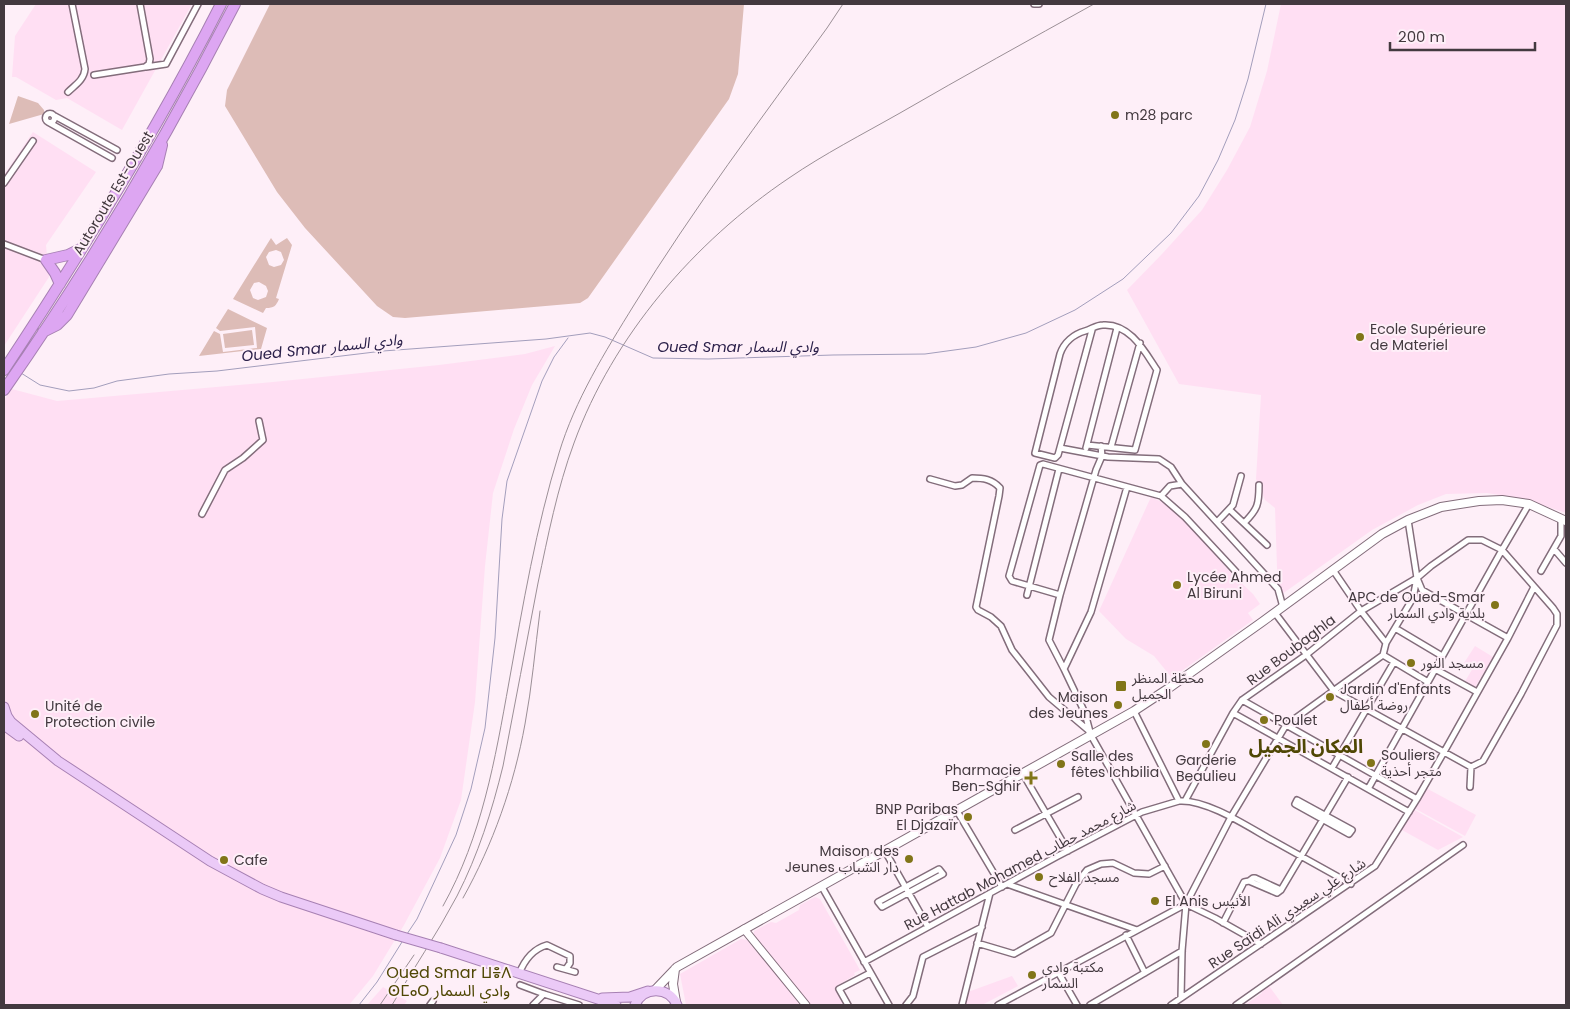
<svg xmlns="http://www.w3.org/2000/svg" width="1570" height="1009" viewBox="0 0 1570 1009" font-family="Poppins,'Noto Sans Arabic','Noto Sans Tifinagh',sans-serif">
<style>
.built{fill:#ffdff3}
.green{fill:#ddbcb7;fill-rule:evenodd}
.lines{fill:none;stroke-linecap:round;stroke-linejoin:round}
.stream{stroke:#a39ebc;stroke-width:1}
.minor-casing{stroke:#836d7b;stroke-width:8}
.tertiary-casing{stroke:#836d7b;stroke-width:9}
.secondary-casing{stroke:#836d7b;stroke-width:10}
.primary-casing{stroke:#a780b3;stroke-width:11}
.motorway-casing{stroke:#a780b3;stroke-width:12}
.minor{stroke:#fff;stroke-width:5}
.tertiary{stroke:#fff;stroke-width:7}
.secondary{stroke:#fff;stroke-width:8}
.primary{stroke:#ebcaf7;stroke-width:9}
.motorway{stroke:#dda6f2;stroke-width:10}
.rail{stroke:#9b8f96;stroke-width:1}
.primary-bridge-casing{stroke:#a780b3;stroke-width:11;stroke-linecap:butt}
.primary-bridge{stroke:#ebcaf7;stroke-width:9}
.poi-dot{fill:#817518;stroke:#feeff8;stroke-width:2}
.labels{text-anchor:middle;stroke-width:4;stroke-linejoin:round;paint-order:stroke}
.poi-label{font-size:14px;fill:#43393f;stroke:#feeff8;text-anchor:start}
.street-label{font-size:14px;fill:#43393f;stroke:#feeff8}
.water-label{font-size:15px;font-style:italic;fill:#2b204a;stroke:#feeff8}
.quarter-label{font-size:16px;fill:#4f4704;stroke:#feeff8}
.district-label{font-size:19px;font-weight:bold;fill:#4f4704;stroke:#feeff8}
</style>
<rect width="100%" height="100%" fill="#feeff8"/>
<path class="built" d="M36,4H192L122,130L67,98L56,100L16,77H12L15,36Z
M1281,4H1566V513L1524,499L1487,493L1446,494L1418,505L1372,530L1278,597L1275,508L1265,500L1256,479L1261,395L1179,384L1127,290L1162,254L1202,210L1227,170L1250,127L1267,71Z
M33,132L96,172L46,245L49,277L4,346V175Z
M555,346L532,385L514,429L493,493L485,566L475,702L461,800L440,858L404,925L373,976L349,1005H4V400L12,389L57,401L273,382L439,365L525,354Z
M1151,497L1162,502L1181,517L1233,575L1253,594L1260,604L1248,613L1253,620L1172,678L1154,656L1126,639L1099,611Z
M1475,646L1493,657L1474,689L1464,683L1473,668L1464,663Z
M1426,788L1476,815L1465,836L1414,808Z
M1413,809L1463,837L1438,850L1402,830Z
M815,897L820,899L860,970L854,973L855,975L835,987L843,1005H809L790,980L784,985L800,1005H686L680,974L741,939L747,940L767,964L772,957L754,936V931L771,922L776,923L799,910L800,905Z
M1012,976L1018,986L982,1005H962L965,993Z
M1267,983L1283,1005H1245L1262,993L1259,989Z
M383,987L407,1001L404,1005H367Z"/>
<path class="green" d="M270,4H744L738,74L729,99L588,298L580,303L405,318L393,317L377,306L305,228L277,192L225,106L227,90Z
M18,96L38,103L44,110V114L9,124Z
M271,238L276,245L287,238L292,245L276,298L279,299C276,306 274,308 266,308L263,313L233,299ZM276,250L281,252L284,260L281,265L274,267L269,265L266,257L269,252ZM259,282L266,286L268,291L266,297L258,300L253,298L250,290L254,283Z
M228,309L267,328L261,349L199,356L214,331L220,334L223,352L257,348L255,327L220,331L216,328Z
M252,330L254,345L225,348L223,334Z"/>
<g class="lines">
<path class="stream" d="M21,373L40,385L69,391L94,388L117,381L169,374L217,371L383,351L546,339L590,333L605,337L653,358L708,359L833,355L925,354L976,347L1026,333L1075,310L1123,279L1171,233L1199,196L1218,160L1235,120L1248,79L1266,4
M407,934L417,919L456,835L471,789L485,728L495,638L502,519L507,481L542,381L554,357L568,338
M359,1005L377,982L402,942"/>
<g class="minor-casing">
<path id="minor" d="M1034,4H1039
M146,67L166,64L198,4
M94,75L145,67L149,64L150,59L140,4
M68,92C75,85 84,80 85,69L72,4
M45.5 118a4.5 4.5 0 1 1 9 0a4.5 4.5 0 1 1-9 0Z
M53,115L117,150
M48,122L112,158
M4,183L33,141
M4,244L46,260
M1087,445L1135,450L1157,370C1145,352 1130,323 1103,325C1096,325 1092,329 1085,331C1074,334 1064,342 1060,354L1035,453L1055,458L1058,455L1092,330
M1111,447L1140,343
M1060,448L1108,457L1159,459L1171,467L1182,484
M1086,448L1117,328
M930,479L955,486L962,485L972,478C983,478 992,479 1000,488L999,496L976,607L978,610L991,617L1001,626L1012,650L1049,697L1088,730L1186,904
M1161,496L1170,486L1182,484L1278,589L1283,607
M1230,510L1267,545
M202,514L225,470L243,458L263,440L259,421
M1408,520L1417,578L1422,590L1508,638
M1217,522L1233,505L1241,476
M1244,523C1258,509 1259,504 1259,485
M1554,549L1566,563
M1333,570L1361,611L1386,643
M1541,571L1561,536V519
M1027,595L1059,469
M1060,595L1012,581L1009,576L1040,465L1043,464L1161,496L1185,517L1239,575
M1275,613L1334,691L1471,767
M1395,628L1442,656
M1383,655L1428,682
M1064,669L1049,640L1060,595L1096,470L1102,456L1101,446
M1435,669L1477,692
M1242,700L1417,799
M1134,711L1179,801
M1233,713L1409,812
M1090,732L1085,713L1064,669L1091,612L1127,487
M1332,768L1394,662
M1023,774L1068,851
M1470,787L1471,767
M1368,789L1502,550L1529,504
M1297,800L1352,830L1349,834L1295,804Z
M1185,801L1233,713L1242,700L1306,655L1361,611L1417,578
M957,811L1002,887
M1015,830L1078,797
M885,851L928,927
M939,869L943,874L882,907L878,902Z
M1249,881L1253,878H1255L1281,890
M1007,884L1137,930
M822,887L889,1005
M1186,904L1215,918L1261,944
M1223,923L1244,882L1249,881L1277,893L1281,890L1348,777
M1126,935L1145,973
M977,943L1014,954L1051,933L1076,884L1087,870L1101,864L1113,863L1134,873L1149,874L1165,866
M864,962L1056,857L1142,812L1179,801C1206,799 1247,826 1270,839C1297,854 1324,869 1351,884
M557,967L575,972
M1058,972L1077,1005
M519,974C524,961 533,949 547,945L570,956V963L566,969
M520,985L544,994L579,1005
M1181,998L1182,951L1186,904
M430,1005L433,1001
M533,1005L544,994
M848,1005L839,989L870,973
M906,1005L913,996L923,957L982,927
M962,1005L990,893
M998,1005L1186,904L1231,817L1286,725L1383,655L1386,643L1413,598L1417,578L1431,566L1468,540H1482L1502,550L1553,608L1557,614V625L1521,694L1483,761L1471,767
M1090,1005L1182,951
M1171,1005L1375,866L1417,799L1444,752L1508,638L1534,587
M1236,1005L1463,845"/>
</g>
<g class="tertiary-casing">
<path id="tertiary" d="M744,929L806,1005"/>
</g>
<g class="secondary-casing">
<path id="secondary" d="M675,969L673,984L676,1002
M655,990L677,967L1134,711L1169,688L1262,622L1382,534L1408,520L1441,507L1479,501L1502,500L1529,504L1566,521"/>
</g>
<g class="primary-casing">
<path id="primary" d="M4,707L7,716L11,722L58,761L210,861L262,889L281,897L396,935
M4,725L19,736
M441,948L616,1005
M602,998L630,997L648,991
M635,1005C643,986 669,986 677,1005"/>
</g>
<g class="motorway-casing">
<path id="motorway" d="M60,284L55,273L46,260L68,255L82,248
M43,332L57,325L67,315L157,166L162,145
M4,370C82,252 157,130 221,4
M4,390C90,267 167,137 235,4"/>
</g>
<use href="#minor" class="minor"/>
<use href="#tertiary" class="tertiary"/>
<use href="#secondary" class="secondary"/>
<use href="#primary" class="primary"/>
<use href="#motorway" class="motorway"/>
<path class="rail" d="M463,898C493,844 514,785 525,724C532,687 535,649 540,611
M443,906C482,836 495,760 509,682C523,605 536,527 559,453C575,400 605,352 634,305C693,209 761,119 827,28L843,4
M380,1005L414,955
M392,1005C413,969 437,934 457,896C478,855 492,811 503,766C515,705 526,644 538,583C548,536 557,489 574,443C613,336 694,242 789,178C824,154 863,134 900,113C964,76 1029,40 1094,4"/>
<g class="primary-bridge-casing">
<path id="primary-bridge" d="M396,935L441,948"/>
</g>
<use href="#primary-bridge" class="primary-bridge"/>
</g>
<g class="poi-dot">
<circle cx="1115" cy="115" r="5"/>
<circle cx="1360" cy="337" r="5"/>
<circle cx="1177" cy="585" r="5"/>
<circle cx="1495" cy="605" r="5"/>
<circle cx="1411" cy="663" r="5"/>
<rect x="1115" y="680" width="12" height="12" rx="2.5"/>
<circle cx="1330" cy="697" r="5"/>
<circle cx="1118" cy="705" r="5"/>
<circle cx="35" cy="714" r="5"/>
<circle cx="1264" cy="720" r="5"/>
<circle cx="1206" cy="744" r="5"/>
<circle cx="1371" cy="763" r="5"/>
<circle cx="1061" cy="764" r="5"/>
<path d="M1028.5 770.5h5v5h5v5h-5v5h-5v-5h-5v-5h5z"/>
<circle cx="968" cy="817" r="5"/>
<circle cx="909" cy="859" r="5"/>
<circle cx="224" cy="860" r="5"/>
<circle cx="1039" cy="877" r="5"/>
<circle cx="1155" cy="901" r="5"/>
<circle cx="1032" cy="975" r="5"/>
</g>
<g class="labels">
<g class="poi-label">
<text x="1125" y="120">m28 parc</text>
<text x="1370" y="334">Ecole Supérieure<tspan x="1370" dy="16">de Materiel</tspan></text>
<text x="1187" y="582">Lycée Ahmed<tspan x="1187" dy="16">Al Biruni</tspan></text>
<text x="1485" y="602" text-anchor="end">APC de Oued-Smar<tspan x="1485" dy="16">بلدية وادي السمار</tspan></text>
<text x="1421" y="668">مسجد النور</text>
<text x="1132" y="683">محطّة المنظر<tspan x="1132" dy="16">الجميل</tspan></text>
<text x="1340" y="694">Jardin d'Enfants<tspan x="1340" dy="16">روضة أطفال</tspan></text>
<text x="1108" y="702" text-anchor="end">Maison<tspan x="1108" dy="16">des Jeunes</tspan></text>
<text x="45" y="711">Unité de<tspan x="45" dy="16">Protection civile</tspan></text>
<text x="1274" y="725">Poulet</text>
<text x="1381" y="760">Souliers<tspan x="1381" dy="16">متجر أحذية</tspan></text>
<text x="1071" y="761">Salle des<tspan x="1071" dy="16">fêtes Ichbilia</tspan></text>
<text x="1206" y="765" text-anchor="middle">Garderie<tspan x="1206" dy="16">Beaulieu</tspan></text>
<text x="1021" y="775" text-anchor="end">Pharmacie<tspan x="1021" dy="16">Ben-Sghir</tspan></text>
<text x="958" y="814" text-anchor="end">BNP Paribas<tspan x="958" dy="16">El Djazaïr</tspan></text>
<text x="899" y="856" text-anchor="end">Maison des<tspan x="899" dy="16">Jeunes دار الشباب</tspan></text>
<text x="234" y="865">Cafe</text>
<text x="1049" y="882">مسجد الفلاح</text>
<text x="1165" y="906">El Anis الأنيس</text>
<text x="1042" y="972">مكتبة وادي<tspan x="1042" dy="16">السمار</tspan></text>
</g>
<g class="street-label">
<text transform="translate(113 193) rotate(-59)" y="5">Autoroute Est-Ouest</text>
<text transform="translate(1291 650) rotate(-37)" y="5">Rue Boubaghla</text>
<text transform="translate(1020 865) rotate(-28)" y="5">Rue Hattab Mohamed شارع محمد حطاب</text>
<text transform="translate(1287 913) rotate(-34)" y="5">Rue Saïdi Ali شارع علي سعيدي</text>
</g>
<g class="water-label">
<text x="738" y="352">Oued Smar وادي السمار</text>
<text transform="translate(322 348) rotate(-6)" y="5">Oued Smar وادي السمار</text>
</g>
<g class="quarter-label">
<text x="449" y="978">Oued Smar ⵡⴻⴷ<tspan x="449" dy="18">ⵙⵎⴰⵔ وادي السمار</tspan></text>
</g>
<g class="district-label">
<text x="1306" y="753">المكان الجميل</text>
</g>
</g>
<rect width="1570" height="1009" fill="none" stroke="#43393f" stroke-width="10"/>
<path d="M1390 42v8h145v-8" fill="none" stroke="#43393f" stroke-width="2.5"/>
<text x="1398" y="42" font-size="15" fill="#43393f" stroke="#feeff8" stroke-width="4" paint-order="stroke">200 m</text>
</svg>
